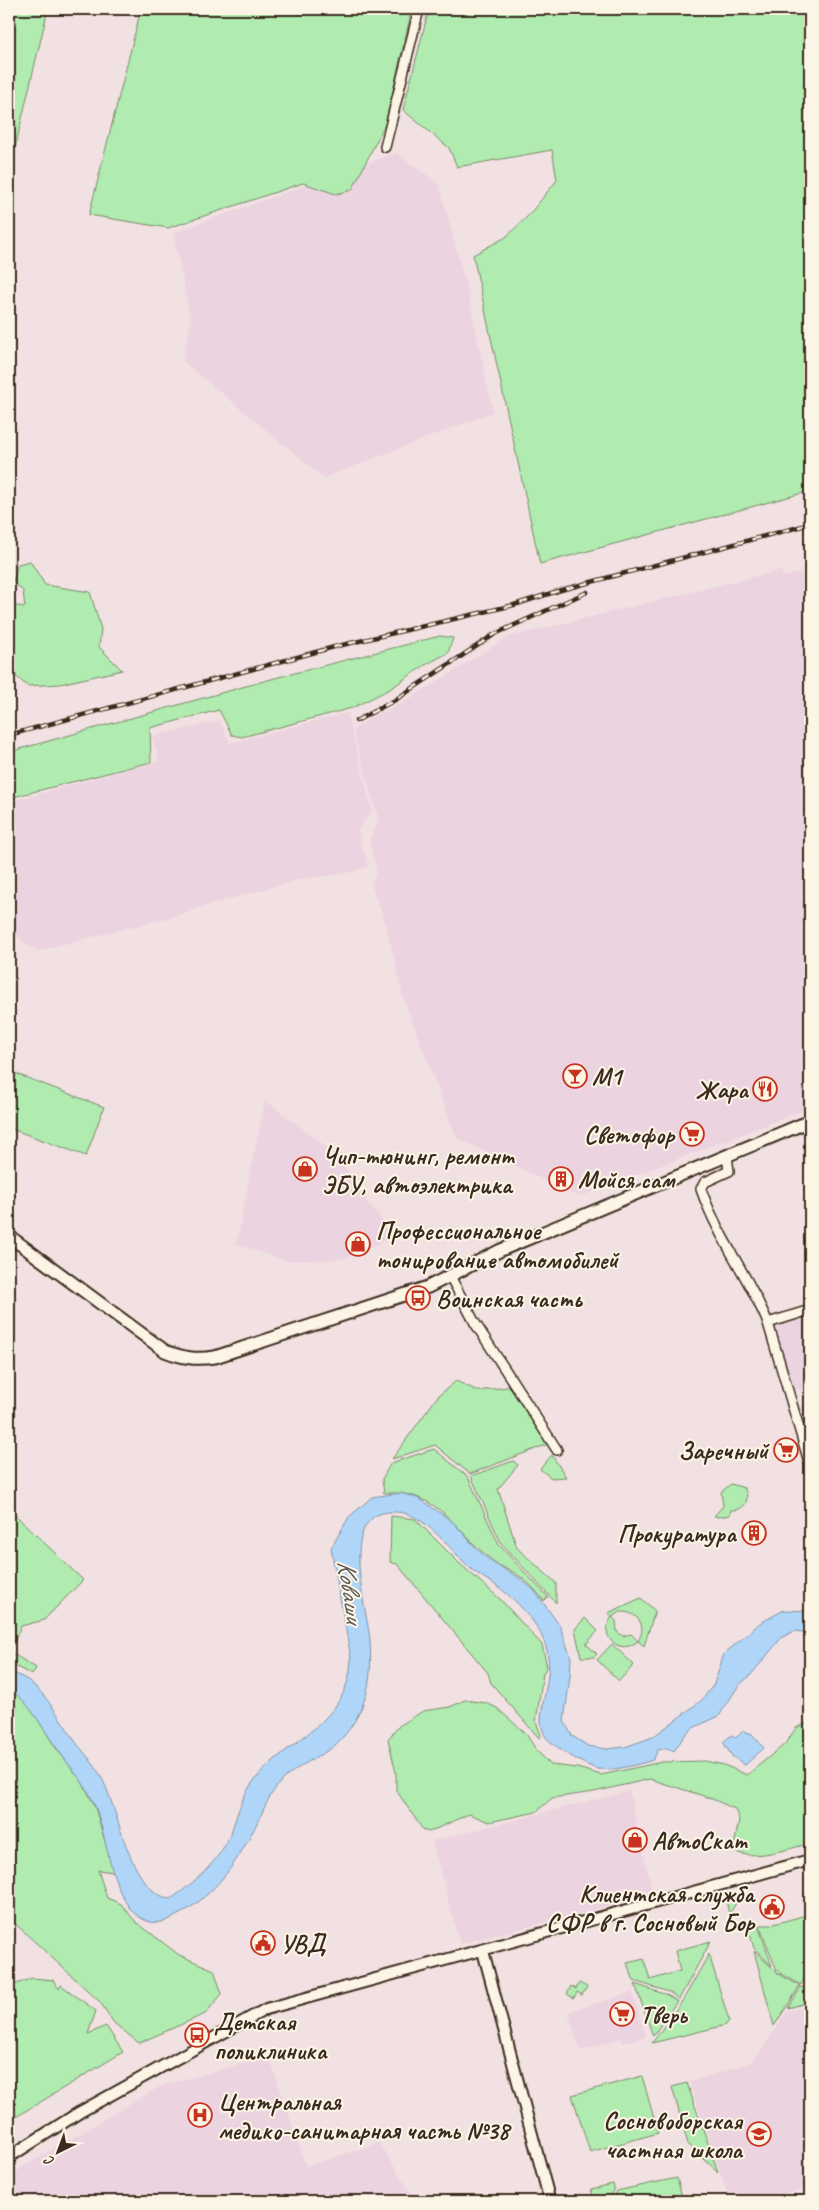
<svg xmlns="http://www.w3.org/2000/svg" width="819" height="2210" viewBox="0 0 819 2210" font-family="Caveat,sans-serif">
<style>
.built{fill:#ebd3e0}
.green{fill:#b0ebb0;stroke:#768a67;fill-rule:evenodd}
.water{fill:#afd6f9;stroke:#8191a1}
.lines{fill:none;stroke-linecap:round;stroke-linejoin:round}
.minor-casing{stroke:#3b2a1e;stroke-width:12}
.tertiary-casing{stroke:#3b2a1e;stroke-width:14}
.secondary-casing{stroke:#3b2a1e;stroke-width:15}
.minor{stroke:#fcf5e5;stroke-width:9}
.tertiary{stroke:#fcf5e5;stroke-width:10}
.secondary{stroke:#fcf5e5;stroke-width:11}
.rail-casing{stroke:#3b2a1e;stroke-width:4.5}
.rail{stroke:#fcf5e5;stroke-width:2.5;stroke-dasharray:8;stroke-linecap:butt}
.labels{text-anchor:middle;stroke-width:4;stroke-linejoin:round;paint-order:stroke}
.poi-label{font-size:25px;font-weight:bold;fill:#3b2a1e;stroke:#fcf5e5;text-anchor:start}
.water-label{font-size:26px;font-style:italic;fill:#585555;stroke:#fcf5e5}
</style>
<rect width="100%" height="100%" fill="#f2e1e2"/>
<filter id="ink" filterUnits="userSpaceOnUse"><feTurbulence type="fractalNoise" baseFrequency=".02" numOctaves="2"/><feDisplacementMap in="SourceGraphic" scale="10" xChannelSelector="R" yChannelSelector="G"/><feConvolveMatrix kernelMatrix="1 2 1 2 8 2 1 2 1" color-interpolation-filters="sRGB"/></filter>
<g filter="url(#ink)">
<path class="built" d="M396,153L439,184L467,289L493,412L324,478L183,361L191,320L173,233Z
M781,570L784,577L804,571L810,573V1108L579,1197L457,1138L404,1001L387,928L371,884L377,871L369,840L379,821L353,730L375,715L401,704L508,637Z
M347,713L372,810L358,830L368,867L343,874L301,879L191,910L190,912L37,951L9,931V802L159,761L152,736L220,721L230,743Z
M265,1100L337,1155L368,1203L394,1234L376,1246L342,1259L287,1261L236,1244Z
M810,1315V1387L793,1391L775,1324Z
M810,1403V1445L799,1406Z
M629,1791L653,1895L460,1944L432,1841Z
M632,1992L646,2036L623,2043L621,2038L580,2051L568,2012Z
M810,2006V2186L798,2191L746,2201H730L689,2082L749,2063L759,2054L787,2011Z
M269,2056L306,2166L379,2143L416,2201H9V2177L21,2168L161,2086Z"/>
<path class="green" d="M9,9H48L9,173Z
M141,9H412L385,124L352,190L336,194L303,183L168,228L89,215Z
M429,9H810V491L540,564L473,255L506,237L528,216L557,180L552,150L457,167L449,148L403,110Z
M30,561L45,585L90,592L101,629L99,647L122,670L60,684L27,686L9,670V605L25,607L23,591L13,582L18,564Z
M440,636L453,638L448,653L425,665L390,689L352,708L242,737L232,735L219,710L150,728L151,762L9,798V752L275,678Z
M14,1073L104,1107L86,1156L9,1128V1087Z
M456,1381L478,1391L514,1386L551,1443L470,1474L435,1445L392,1459L438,1396Z
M434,1449L468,1477L499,1545L548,1597L544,1601C536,1590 526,1580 513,1572C507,1569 499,1566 493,1561C455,1532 441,1490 384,1493L382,1479L391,1463Z
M552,1455L566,1477L551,1478L540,1469Z
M513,1461L518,1465L498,1489L517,1548L556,1583V1603L501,1543L471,1476Z
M731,1484L744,1488C751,1499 745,1511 731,1510L730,1515L718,1517L714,1516L723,1506L721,1492Z
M9,1509L83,1580L44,1620L21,1626L10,1652L36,1668L32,1675L9,1663Z
M391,1516L415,1519L459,1563L500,1599L542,1645L547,1667L543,1673L536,1722L541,1735L539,1738L491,1683L488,1673L397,1564L390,1562Z
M641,1598L655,1611L644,1646L638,1641C620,1657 597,1636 612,1617L608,1613ZM620,1612C637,1611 648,1626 638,1641L631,1634L623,1636L617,1632L616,1621L612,1617Z
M585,1618L598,1631L586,1644L597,1654L594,1657H581L575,1629Z
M612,1644L634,1665L619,1681L597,1660Z
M9,1688L28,1704L56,1748L81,1780L94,1804L114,1872L98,1870L107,1898L121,1904L135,1921L179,1955L214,1970L222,1994L205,2014L139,2043L114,2023L100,2002L9,1918Z
M465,1700L486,1703L497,1708L526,1734L537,1751L551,1765L577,1768L601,1775L662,1762L705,1761L724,1765L747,1775L785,1744L796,1728L810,1722V1843C790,1849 751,1861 733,1851L739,1820L735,1809L710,1798L650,1779L594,1792L552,1798L536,1812L489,1822L469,1814L429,1832L423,1830L396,1790V1773L388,1739L399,1726L423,1711L450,1707Z
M740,1896L729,1915L726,1899Z
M810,1914V1967L801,1985L780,1973L776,1968L759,1925H770Z
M747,1925H758L772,1966L754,1948Z
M711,1941L679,1999L669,1992L634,1981L627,1963L644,1959L650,1980L680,1971L675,1951Z
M754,1951L779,1974L800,1986L774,2026Z
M709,1954L729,2021L726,2025L652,2043L683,2000Z
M32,1978L53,1980L59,1989L61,1985L96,2011L88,2034L106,2026L123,2052L9,2121V1987Z
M579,1983L587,1987L582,1995L577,1992L574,1998L567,1994L571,1986L576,1989Z
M635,1984L667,1995L677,2001L653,2036Z
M801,1987L810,1991V2002L788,2008Z
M642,2076L658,2133L590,2152L572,2095Z
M687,2083L718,2172L688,2144L672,2087Z
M677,2178L683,2201H612L616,2191Z
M613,2184L614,2188L608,2201H594L591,2189Z"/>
<path class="water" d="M401,1493L420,1499L453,1522L478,1550L494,1564L515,1575L534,1590L560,1626L571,1658L570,1677L564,1721L572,1736L588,1746L606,1749L625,1747L653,1737L702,1700L714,1684L724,1654L760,1623L784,1610L810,1611V1633L795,1631L782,1637L750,1676L739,1685L719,1716L693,1728L685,1735L674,1751L666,1748L658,1750L653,1760C636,1765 615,1771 598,1769C587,1767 552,1746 546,1737C543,1733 541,1725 541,1719C543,1691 555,1669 544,1641C536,1621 518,1602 501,1589C491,1581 479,1576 470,1568C453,1552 427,1518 404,1513C332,1500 367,1605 370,1641C371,1656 371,1676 367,1691C362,1713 346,1739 327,1751C311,1761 294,1768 281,1782C271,1792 265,1806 259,1819C240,1858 216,1896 176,1916C166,1921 159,1925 147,1921C110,1908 108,1833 93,1801C84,1782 70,1767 58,1750C42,1728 31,1704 9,1688V1670C15,1674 23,1677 29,1681C48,1696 62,1722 75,1741C84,1753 94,1763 100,1775C120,1809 127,1891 171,1899C194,1883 219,1861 230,1835C237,1817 241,1797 253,1782C287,1738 350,1724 351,1658L331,1548L349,1517L372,1497Z
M743,1731L752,1734L764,1748L745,1765L732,1756L723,1742L732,1735L736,1738Z"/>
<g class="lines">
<g class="minor-casing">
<path id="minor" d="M385,147L419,9
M727,1156L729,1171L705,1182L701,1189C717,1236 749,1277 768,1323L810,1465
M451,1278L475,1323L557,1450
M768,1323L810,1310"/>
</g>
<g class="tertiary-casing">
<path id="tertiary" d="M483,1951L548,2194V2201
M9,2157L80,2112L266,2009L810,1860"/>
</g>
<g class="secondary-casing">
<path id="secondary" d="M9,1236L165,1351C183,1358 196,1360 215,1357L428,1287L501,1250L810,1121"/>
</g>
<use href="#minor" class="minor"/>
<use href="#tertiary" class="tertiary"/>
<use href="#secondary" class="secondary"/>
<g class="rail-casing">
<path id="rail" d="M356,721L395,700L495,634L587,592
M9,735L338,646L514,605L561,590L810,524"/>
</g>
<use href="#rail" class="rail"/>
</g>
</g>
<defs>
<g id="bar-ring" transform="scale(1.25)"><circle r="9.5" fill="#fcf5e5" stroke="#c8321e" stroke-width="1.5"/><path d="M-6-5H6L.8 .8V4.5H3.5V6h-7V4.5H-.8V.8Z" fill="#c8321e"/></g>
<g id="restaurant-ring" transform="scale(1.25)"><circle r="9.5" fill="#fcf5e5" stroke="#c8321e" stroke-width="1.5"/><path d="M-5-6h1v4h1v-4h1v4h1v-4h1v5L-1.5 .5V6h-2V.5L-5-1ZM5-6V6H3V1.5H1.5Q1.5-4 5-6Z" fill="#c8321e"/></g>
<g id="supermarket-ring" transform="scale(1.25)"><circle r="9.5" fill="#fcf5e5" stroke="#c8321e" stroke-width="1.5"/><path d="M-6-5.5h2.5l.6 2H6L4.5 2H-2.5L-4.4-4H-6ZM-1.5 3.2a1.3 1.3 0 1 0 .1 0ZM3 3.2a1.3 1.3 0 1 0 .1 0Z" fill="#c8321e"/></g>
<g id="shop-ring" transform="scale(1.25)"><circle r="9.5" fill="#fcf5e5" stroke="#c8321e" stroke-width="1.5"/><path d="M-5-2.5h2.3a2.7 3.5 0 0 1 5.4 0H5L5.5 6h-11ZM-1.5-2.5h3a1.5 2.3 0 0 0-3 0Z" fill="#c8321e"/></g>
<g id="building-ring" transform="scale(1.25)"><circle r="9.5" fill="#fcf5e5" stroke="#c8321e" stroke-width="1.5"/><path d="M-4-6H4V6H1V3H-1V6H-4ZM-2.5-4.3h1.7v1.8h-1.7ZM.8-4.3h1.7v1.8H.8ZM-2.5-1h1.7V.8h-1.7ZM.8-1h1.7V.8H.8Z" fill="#c8321e"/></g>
<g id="bus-ring" transform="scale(1.25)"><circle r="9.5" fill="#fcf5e5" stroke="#c8321e" stroke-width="1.5"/><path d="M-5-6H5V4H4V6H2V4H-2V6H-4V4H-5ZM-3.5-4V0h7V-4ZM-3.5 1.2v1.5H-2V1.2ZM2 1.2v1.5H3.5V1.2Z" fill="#c8321e"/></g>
<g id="civic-ring" transform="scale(1.25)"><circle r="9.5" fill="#fcf5e5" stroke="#c8321e" stroke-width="1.5"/><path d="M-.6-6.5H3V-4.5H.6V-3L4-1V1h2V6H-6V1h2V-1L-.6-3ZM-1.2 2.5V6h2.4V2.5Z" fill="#c8321e"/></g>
<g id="hospital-ring" transform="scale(1.25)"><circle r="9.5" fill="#fcf5e5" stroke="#c8321e" stroke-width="1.5"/><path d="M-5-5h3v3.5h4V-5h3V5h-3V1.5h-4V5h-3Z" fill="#c8321e"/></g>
<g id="school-ring" transform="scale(1.25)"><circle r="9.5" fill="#fcf5e5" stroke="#c8321e" stroke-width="1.5"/><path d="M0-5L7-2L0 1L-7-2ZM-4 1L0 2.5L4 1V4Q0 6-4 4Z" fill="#c8321e"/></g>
</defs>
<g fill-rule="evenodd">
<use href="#bar-ring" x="575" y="1076"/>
<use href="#restaurant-ring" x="765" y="1089"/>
<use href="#supermarket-ring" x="692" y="1134"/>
<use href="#shop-ring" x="305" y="1169"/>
<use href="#building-ring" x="561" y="1179"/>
<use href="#shop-ring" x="358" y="1244"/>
<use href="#bus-ring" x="418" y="1298"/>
<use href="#supermarket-ring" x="786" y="1450"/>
<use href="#building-ring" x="754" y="1533"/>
<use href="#shop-ring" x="635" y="1840"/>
<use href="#civic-ring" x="772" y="1907"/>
<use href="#civic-ring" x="263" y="1943"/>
<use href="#supermarket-ring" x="622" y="2014"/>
<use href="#bus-ring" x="197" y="2035"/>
<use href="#hospital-ring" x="200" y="2115"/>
<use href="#school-ring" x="759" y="2134"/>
</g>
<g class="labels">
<g class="poi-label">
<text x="592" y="1085">М1</text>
<text x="748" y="1098" text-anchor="end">Жара</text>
<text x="674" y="1143" text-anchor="end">Светофор</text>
<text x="322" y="1164">Чип-тюнинг, ремонт<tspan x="322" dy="29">ЭБУ, автоэлектрика</tspan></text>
<text x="578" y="1188">Мойся сам</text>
<text x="376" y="1239">Профессиональное<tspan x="376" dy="29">тонирование автомобилей</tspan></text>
<text x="436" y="1307">Воинская часть</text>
<text x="768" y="1459" text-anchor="end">Заречный</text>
<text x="736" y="1542" text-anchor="end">Прокуратура</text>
<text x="652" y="1849">АвтоСкат</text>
<text x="754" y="1902" text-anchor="end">Клиентская служба<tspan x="754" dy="29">СФР в г. Сосновый Бор</tspan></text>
<text x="280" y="1952">УВД</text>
<text x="640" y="2023">Тверь</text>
<text x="214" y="2030">Детская<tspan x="214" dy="29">поликлиника</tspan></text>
<text x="218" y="2110">Центральная<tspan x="218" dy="29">медико-санитарная часть №38</tspan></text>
<text x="742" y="2129" text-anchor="end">Сосновоборская<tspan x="742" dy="29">частная школа</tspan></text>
</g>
<g class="water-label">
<text transform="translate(351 1591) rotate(82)" y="9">Коваши</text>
</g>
</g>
<rect width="819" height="2210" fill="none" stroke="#fcf5e5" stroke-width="30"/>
<rect x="15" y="15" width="789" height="2180" fill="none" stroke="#3b2a1e" stroke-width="2" filter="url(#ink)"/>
<g transform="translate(58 2152) rotate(222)" stroke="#fcf5e5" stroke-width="4" paint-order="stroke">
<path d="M0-4L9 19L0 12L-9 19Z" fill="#3b2a1e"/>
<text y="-8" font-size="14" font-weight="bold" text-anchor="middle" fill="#3b2a1e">С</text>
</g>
</svg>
